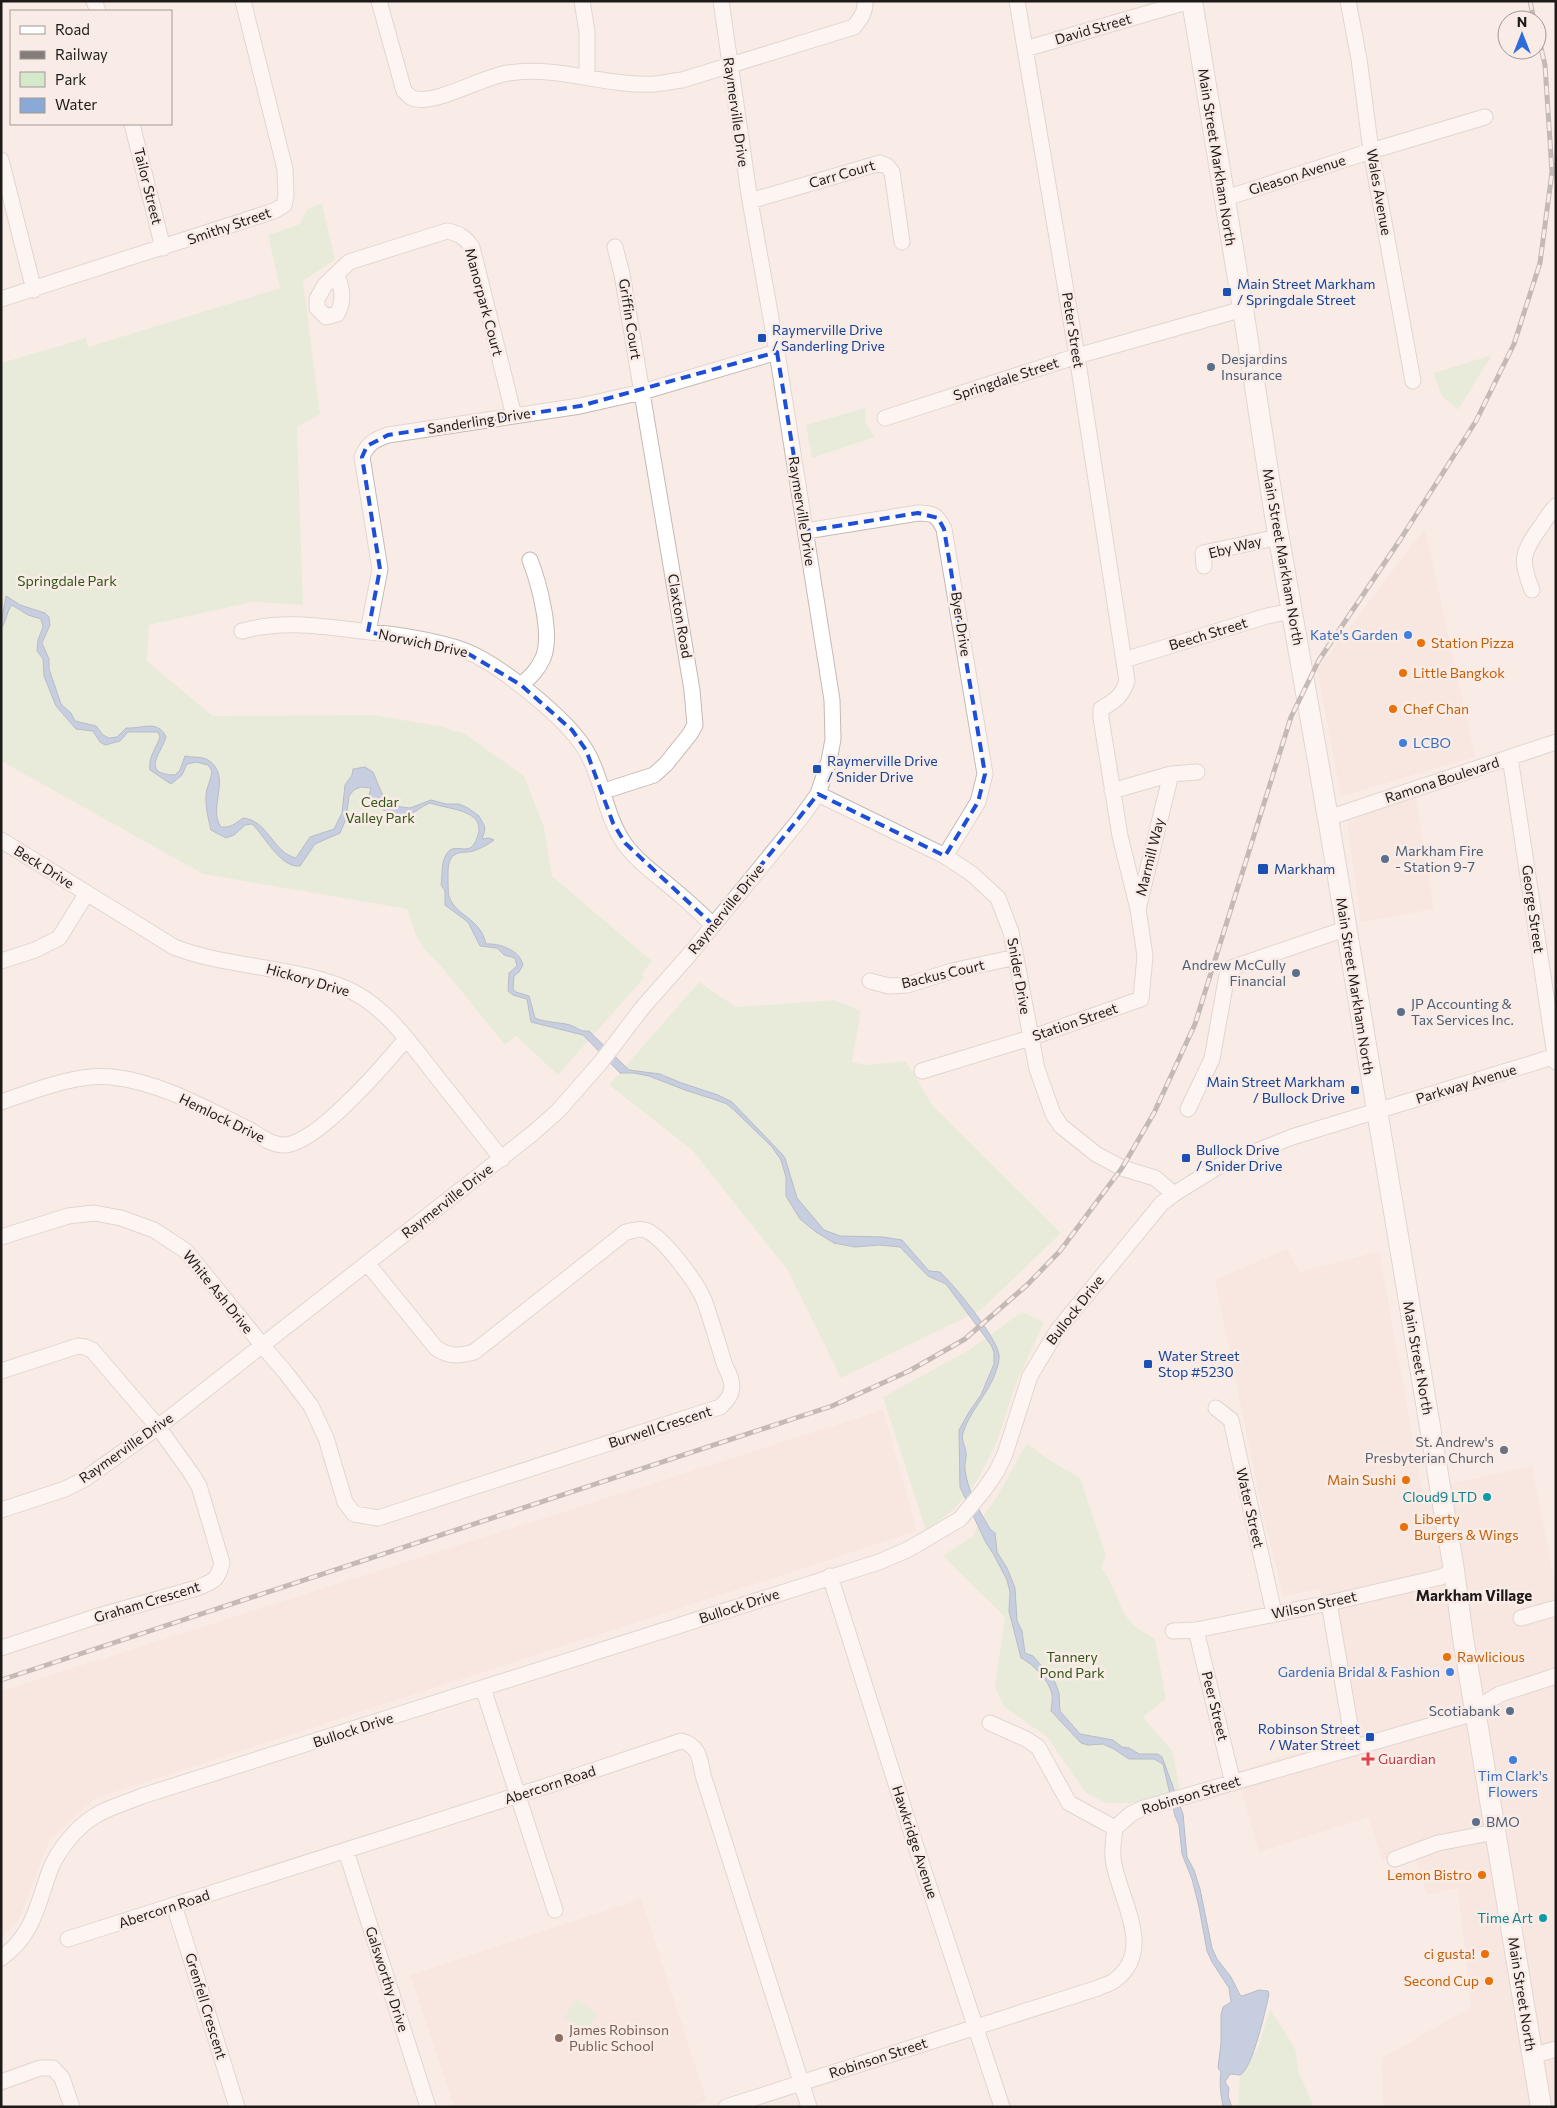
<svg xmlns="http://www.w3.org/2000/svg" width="1557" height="2108" viewBox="0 0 1557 2108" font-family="Commissioner,sans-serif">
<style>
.built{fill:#f5dfd7}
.green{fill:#d4e9ca}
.water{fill:#8ba9d6;stroke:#6a7e9d}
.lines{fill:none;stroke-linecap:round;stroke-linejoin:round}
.minor-casing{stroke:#c5b9b4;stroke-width:17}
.major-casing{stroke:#c5b9b4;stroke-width:22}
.minor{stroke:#fff;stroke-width:15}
.major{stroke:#fff;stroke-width:20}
.rail-casing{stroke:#847c79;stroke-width:5}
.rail{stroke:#f9ece7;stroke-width:3;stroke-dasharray:9;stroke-linecap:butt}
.marked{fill:none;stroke:#1d4ed8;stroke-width:4;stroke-dasharray:10 6;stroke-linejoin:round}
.transit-dot{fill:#1a4fb4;stroke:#f9ece7;stroke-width:2}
.service-dot{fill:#5c6f8a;stroke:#f9ece7;stroke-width:2}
.shop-dot{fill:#3f7fe0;stroke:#f9ece7;stroke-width:2}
.food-dot{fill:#e8710a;stroke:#f9ece7;stroke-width:2}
.worship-dot{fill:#6b7280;stroke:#f9ece7;stroke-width:2}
.culture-dot{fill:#0f9aa8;stroke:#f9ece7;stroke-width:2}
.health-dot{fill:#e0444e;stroke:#f9ece7;stroke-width:2}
.education-dot{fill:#8d6e63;stroke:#f9ece7;stroke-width:2}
.labels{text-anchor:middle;stroke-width:5;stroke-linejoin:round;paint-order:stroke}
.street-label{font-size:14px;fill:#1e1a18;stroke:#f9ece7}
.transit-label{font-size:14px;fill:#164399;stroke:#f9ece7;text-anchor:start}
.service-label{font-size:14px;fill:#4e5e75;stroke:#f9ece7;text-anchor:start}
.park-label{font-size:14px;fill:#305615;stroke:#f9ece7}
.shop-label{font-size:14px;fill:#366cbe;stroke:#f9ece7;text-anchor:end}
.food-label{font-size:14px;fill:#c56008;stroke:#f9ece7;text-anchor:start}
.worship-label{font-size:14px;fill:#5b616d;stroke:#f9ece7;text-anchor:end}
.culture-label{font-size:14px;fill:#0d838f;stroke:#f9ece7;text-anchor:end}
.health-label{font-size:14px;fill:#be3a42;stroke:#f9ece7;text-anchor:start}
.education-label{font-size:14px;fill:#785e54;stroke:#f9ece7;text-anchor:start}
.neighbourhood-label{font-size:15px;font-weight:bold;fill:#1e1a18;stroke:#f9ece7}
</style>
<rect width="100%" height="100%" fill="#f9ece7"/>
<path class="built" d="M1425,528L1475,757L1341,796L1317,670Z
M1416,798L1434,909L1361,922L1346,816Z
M1287,1249L1300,1272L1379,1251L1422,1490L1532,1466L1556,1591V2107H1383L1382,2058L1471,2007L1458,1888L1427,1895L1412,1849L1382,1860L1368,1817L1259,1852L1236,1772L1343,1736L1320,1589L1283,1596L1263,1514L1215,1280Z
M883,1410L917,1531L96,1798L50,1839L18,1922L1,1937V1691Z
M641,1899L707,2101L688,2107H454L410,1975Z"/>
<path class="green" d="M322,203L335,260L303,281L320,414L297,427L303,605L252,602L149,625L147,661L213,716L374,715L444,727L450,730L464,733L524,776L544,827L552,876L652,961L642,974L644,978L558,1075L516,1036L505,1045L440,965L425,950L415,933L407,909L203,874L1,761V363L86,338L88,347L280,288L268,235L300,224L307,209Z
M1492,355L1458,410L1442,396L1433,373Z
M865,408V422L875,437L812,458L806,425Z
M699,982L736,1007L835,1000L861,1011L852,1062L867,1065L906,1061L932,1105L1061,1233L981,1310L841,1378L787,1269L692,1150L609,1085Z
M1022,1312L1044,1322L1014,1389L997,1442L977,1481L955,1508L926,1531L883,1397L969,1350Z
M1027,1443L1046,1458L1080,1478L1106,1555L1101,1568C1116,1584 1117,1608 1132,1623C1137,1630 1148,1633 1155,1639L1166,1699L1143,1717L1173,1752L1180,1791L1139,1803H1106L1086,1793L1047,1737L1004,1707L995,1687L1005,1617L943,1556L973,1536L980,1520L996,1498Z
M576,1999L597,2013L585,2032L564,2018Z
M1270,2009L1295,2048L1299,2073L1314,2107H1238L1240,2066L1257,2050Z"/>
<path class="water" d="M6,596L20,605L45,613L49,617L50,625L42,643L49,659V669L61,704L71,713L75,721L96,726L103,735L109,738L117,737L126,728C142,729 158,719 166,737C161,754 140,774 175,775L180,770L185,756C193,758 202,756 208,760C233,776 207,808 221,827C231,828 236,823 243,818C269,821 272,852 296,858L310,837L334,829L342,813L345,785L352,775L353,769L365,767L373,772L383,796L392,806L410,808L431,800L446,804H459L468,808L479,816L484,825L485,830L482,839L489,838L494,840C489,844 480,849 473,851C467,853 460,851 454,855C449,859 448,867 448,873C448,877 448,894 449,896C456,917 480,917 486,944C499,943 520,950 523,965L519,972L514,976L513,989L516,992L529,996L535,1018C546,1023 559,1022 570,1025C578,1028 580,1032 589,1031L629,1070L660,1074L679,1082L718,1095L732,1102L781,1153L785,1158L797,1198L824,1230L840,1236L883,1237L902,1240L929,1271L940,1272C954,1285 997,1337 999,1355C1000,1361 996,1371 994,1377C985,1397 969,1413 963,1433C961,1440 965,1445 966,1452C967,1458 964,1464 965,1470C968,1492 979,1510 990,1529L995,1533L997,1552L1007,1568L1015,1588L1017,1621L1022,1631L1025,1653L1033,1656L1055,1682L1059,1693L1060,1711L1080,1734L1113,1740L1122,1747L1129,1748L1139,1754H1158L1162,1757L1183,1814L1187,1857L1194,1870L1200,1889L1212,1948L1217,1959L1231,1977L1240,1995L1242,1996L1259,1990L1268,1991L1269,1994C1266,2009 1252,2070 1240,2075L1230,2074L1225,2082L1229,2088L1228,2096L1232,2107H1223C1221,2095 1219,2083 1221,2072L1218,2068L1221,2043V2015L1223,2007L1231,2002L1229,1988L1212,1962L1207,1951L1199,1907L1192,1879L1182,1854L1179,1825L1175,1816L1163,1764L1154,1759H1129L1114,1749L1103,1744L1088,1745L1081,1743L1051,1711C1051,1706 1053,1701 1052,1695C1050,1681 1033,1664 1021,1658L1009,1611L1010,1592L1007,1580L994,1555L985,1541L960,1487L959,1430L969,1412L981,1395L994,1364V1352L991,1345L946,1284L928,1276L900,1247L879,1245L855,1247L834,1243L816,1232L800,1219L786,1196V1177L781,1160L772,1147L734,1110L727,1104L713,1099L685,1090L649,1076L634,1073H620L583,1035L531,1022L527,999L513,995L508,991L509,973L517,966L515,958L504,955L497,948L480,946L468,922L445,905V891L441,885C443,874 440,862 448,852C453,845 463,851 470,848C475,845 476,840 478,835C486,809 445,809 430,803C424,805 421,808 416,811C399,821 379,811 369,796L371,788L361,787L354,790L349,796L346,819L340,833L315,844L300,866C280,868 265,836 252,824L245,825L234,835L226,838L211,830C208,817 203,799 208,786C210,780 211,777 212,771L208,765L196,762L187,764L182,775L171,784L150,770C148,757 156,749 160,737L158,732H128L120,741L105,745L100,742L93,731L76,729L56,706L44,676L43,659L37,651L38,640L43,627L41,619L28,615L12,605C7,610 6,622 1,629C1,618 5,605 6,596Z"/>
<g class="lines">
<g class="minor-casing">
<path id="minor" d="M94,1L98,11
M379,1L404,91C408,95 412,99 417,99C439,103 482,77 508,73C558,65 605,87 655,84C664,83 673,81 682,80L854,27C860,19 866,12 865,1
M582,1L587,32V76
M1017,1L1077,356L1127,681C1122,696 1115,701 1101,709V718L1120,836L1138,909
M1348,1L1359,59L1371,151L1413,381
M1025,49L1190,1
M132,124L163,248
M1,160L34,290
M1223,199L1371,151L1485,117
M750,201L880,163L887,166L892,172L902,242
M337,275C342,289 345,300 337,314L326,317L317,308V299L325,285L349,262L447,231C458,233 465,237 472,247L514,416
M1,299L274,211L284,205L286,196L285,169L243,1
M885,418L1077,356L1243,309
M806,531L918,513C934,513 937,515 944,529L985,774L978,802L945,856
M1204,566L1203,553L1279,537
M1532,590C1520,561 1522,553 1539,529C1545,521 1549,513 1556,506
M242,631C285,619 326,627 370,632C400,635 433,640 463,650C497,662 566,718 585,749C603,778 604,814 624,843C639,864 661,878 679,894C691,904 702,915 713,925
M368,632L380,569L362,457C368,443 374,440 388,435L580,406L642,392L777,352
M1124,660L1267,616L1292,611
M521,685C530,677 538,670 543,658C553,635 539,583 530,560
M1510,757L1556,1062
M604,791L654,775L666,764L690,734L695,725L692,690L622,274L615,247
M1112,791L1171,774L1197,772
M818,794L945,856L972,874L998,898L1011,932L1037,1069L1053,1114L1061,1126L1096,1154L1122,1168L1155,1178L1174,1194
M1328,818L1556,742
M1,840L174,947C225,967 287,966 340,986C384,1002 412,1046 440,1081C461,1107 481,1133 502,1159
M1,961L35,950L59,938L87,893
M870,981L889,986L907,985L952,971L1016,957
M922,1071L1030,1038L1141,999L1145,956L1138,909L1171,774
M1,1102C34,1091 77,1073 112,1077C160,1082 207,1109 250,1130C261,1137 272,1145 285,1145C318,1143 385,1064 406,1039
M1188,1109L1212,1059L1228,969L1345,929
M1,1237L68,1216L94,1213L121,1218L154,1230L186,1251L262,1345L286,1373L311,1406L326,1438L345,1502L354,1514L378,1518L720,1407C735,1394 735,1384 725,1366C718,1344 712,1322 704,1300C697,1283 662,1235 645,1230C639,1228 632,1231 626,1232L474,1352C459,1356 449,1357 436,1348L367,1263
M1,1371L78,1346L85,1347L92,1350L158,1427L191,1473L199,1486L222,1563C217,1582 213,1581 197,1588L95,1617L1,1648
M1216,1408L1231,1420L1274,1613
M1,1510L65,1489L83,1480L158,1427L532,1134L558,1111L601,1062L643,1007L689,955L800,819L818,794L829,761L833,739L832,700L777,352L750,201L721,1
M830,1576L917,1850L1002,2107
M1329,1603L1354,1748
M1521,1618L1556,1608
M1196,1630L1233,1783
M1173,1631L1196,1630L1329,1603L1441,1577L1454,1570
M483,1688L555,1910
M990,1723L1026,1739L1038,1747L1069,1803L1115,1828
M346,1851L428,2107
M1395,1859L1438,1843L1495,1832
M174,1905L237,2107
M68,1939L562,1781L681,1741C699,1745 700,1759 703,1775L809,2107
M1,1958C34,1935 37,1905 50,1870C58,1850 75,1829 93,1817C107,1808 126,1803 142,1796L879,1562L909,1549L960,1519L984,1490L997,1471L1005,1454L1030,1376L1057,1331L1162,1203L1174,1194L1219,1166L1292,1137L1556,1056
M1532,2056L1556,2049
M1,2082L40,2068H53L62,2078L72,2107
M726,2107L1098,1988C1103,1985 1111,1984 1115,1980C1157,1949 1117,1896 1113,1858C1112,1848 1114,1837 1115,1828L1131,1814L1141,1809L1464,1716L1500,1694L1556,1676"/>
</g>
<g class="major-casing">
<path id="major" d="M1192,1L1243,309L1274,510L1328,818L1454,1570L1463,1638L1541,2107"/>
</g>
<use href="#minor" class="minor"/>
<use href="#major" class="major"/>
<g class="rail-casing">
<path id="rail" d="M1530,1L1534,20
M1,1680L832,1406L909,1371L965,1339L1027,1285L1060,1251L1122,1168L1154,1113L1195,1024L1291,717L1319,660L1400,540L1476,421L1514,344L1540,263L1552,172L1545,65L1537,31"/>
</g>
<use href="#rail" class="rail"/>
</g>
<path d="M0 0H1557V2108H0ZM777,352L806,531L918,513L938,518L944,529L985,774L978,802L945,856L818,794L713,925L625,843L613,823L586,750L572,730L521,685L462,650L368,632L380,569L362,457L367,446L388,435L580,406Z" fill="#f9ece7" fill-opacity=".55" fill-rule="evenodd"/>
<path class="marked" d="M777,352L806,531L918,513L938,518L944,529L985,774L978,802L945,856L818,794L713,925L625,843L613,823L586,750L572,730L521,685L462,650L368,632L380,569L362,457L367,446L388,435L580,406Z"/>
<g class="transit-dot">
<rect x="1222" y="287" width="10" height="10" rx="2.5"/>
<rect x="757" y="333" width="10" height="10" rx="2.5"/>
<rect x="812" y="764" width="10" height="10" rx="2.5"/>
<rect x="1257" y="863" width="12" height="12" rx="2.5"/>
<rect x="1350" y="1085" width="10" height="10" rx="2.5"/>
<rect x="1181" y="1153" width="10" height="10" rx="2.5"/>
<rect x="1143" y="1359" width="10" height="10" rx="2.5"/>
<rect x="1365" y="1732" width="10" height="10" rx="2.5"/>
</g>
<g class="service-dot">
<circle cx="1211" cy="367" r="5"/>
<circle cx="1385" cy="859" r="5"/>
<circle cx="1296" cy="973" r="5"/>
<circle cx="1401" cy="1012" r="5"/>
<circle cx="1510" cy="1711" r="5"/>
<circle cx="1476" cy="1822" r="5"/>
</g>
<g class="shop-dot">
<circle cx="1408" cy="635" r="5"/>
<circle cx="1403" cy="743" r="5"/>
<circle cx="1450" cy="1672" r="5"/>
<circle cx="1513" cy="1760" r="5"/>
</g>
<g class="food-dot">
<circle cx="1421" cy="643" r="5"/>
<circle cx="1403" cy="673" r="5"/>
<circle cx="1393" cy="709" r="5"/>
<circle cx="1406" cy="1480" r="5"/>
<circle cx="1404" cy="1527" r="5"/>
<circle cx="1447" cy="1657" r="5"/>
<circle cx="1482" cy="1875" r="5"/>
<circle cx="1485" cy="1954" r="5"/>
<circle cx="1489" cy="1981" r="5"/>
</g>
<circle class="worship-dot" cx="1504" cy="1450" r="5"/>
<g class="culture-dot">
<circle cx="1487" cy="1497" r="5"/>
<circle cx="1543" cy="1918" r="5"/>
</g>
<path class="health-dot" d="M1365.5 1751.5h5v5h5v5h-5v5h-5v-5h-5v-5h5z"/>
<circle class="education-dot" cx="559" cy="2038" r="5"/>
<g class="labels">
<g class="street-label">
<text transform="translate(1093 29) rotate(-16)" y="5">David Street</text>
<text transform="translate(736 112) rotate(82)" y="5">Raymerville Drive</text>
<text transform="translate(1217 157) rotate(81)" y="5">Main Street Markham North</text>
<text transform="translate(842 174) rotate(-16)" y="5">Carr Court</text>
<text transform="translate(1297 175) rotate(-18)" y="5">Gleason Avenue</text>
<text transform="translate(148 186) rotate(76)" y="5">Tailor Street</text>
<text transform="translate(1379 192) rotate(80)" y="5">Wales Avenue</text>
<text transform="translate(229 226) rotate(-19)" y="5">Smithy Street</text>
<text transform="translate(484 302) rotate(75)" y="5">Manorpark Court</text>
<text transform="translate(630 319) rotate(81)" y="5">Griffin Court</text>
<text transform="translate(1073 330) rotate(81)" y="5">Peter Street</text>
<text transform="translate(1006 379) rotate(-18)" y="5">Springdale Street</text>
<text transform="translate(479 421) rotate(-9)" y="5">Sanderling Drive</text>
<text transform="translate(802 511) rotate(81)" y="5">Raymerville Drive</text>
<text transform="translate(1235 547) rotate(-14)" y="5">Eby Way</text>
<text transform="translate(1283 557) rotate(80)" y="5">Main Street Markham North</text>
<text transform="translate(680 616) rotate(80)" y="5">Claxton Road</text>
<text transform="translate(961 624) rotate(81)" y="5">Byer Drive</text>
<text transform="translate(1208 634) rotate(-17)" y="5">Beech Street</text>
<text transform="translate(423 643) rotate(12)" y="5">Norwich Drive</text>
<text transform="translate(1442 780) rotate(-18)" y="5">Ramona Boulevard</text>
<text transform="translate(1150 857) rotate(-76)" y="5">Marmill Way</text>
<text transform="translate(44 867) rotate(32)" y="5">Beck Drive</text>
<text transform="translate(726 909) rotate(-51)" y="5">Raymerville Drive</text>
<text transform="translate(1533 909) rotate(82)" y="5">George Street</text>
<text transform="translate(943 974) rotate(-13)" y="5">Backus Court</text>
<text transform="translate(1019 976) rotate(80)" y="5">Snider Drive</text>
<text transform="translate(308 980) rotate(16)" y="5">Hickory Drive</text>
<text transform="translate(1355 986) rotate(81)" y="5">Main Street Markham North</text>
<text transform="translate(1075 1022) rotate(-19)" y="5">Station Street</text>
<text transform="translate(1466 1084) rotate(-17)" y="5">Parkway Avenue</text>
<text transform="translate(222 1118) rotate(26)" y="5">Hemlock Drive</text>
<text transform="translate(447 1201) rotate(-38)" y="5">Raymerville Drive</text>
<text transform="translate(218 1292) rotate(51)" y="5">White Ash Drive</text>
<text transform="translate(1075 1310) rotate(-52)" y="5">Bullock Drive</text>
<text transform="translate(1418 1358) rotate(80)" y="5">Main Street North</text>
<text transform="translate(660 1427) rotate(-18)" y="5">Burwell Crescent</text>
<text transform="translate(126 1448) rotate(-35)" y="5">Raymerville Drive</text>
<text transform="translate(1250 1508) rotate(77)" y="5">Water Street</text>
<text transform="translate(147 1602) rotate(-17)" y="5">Graham Crescent</text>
<text transform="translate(1314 1605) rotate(-12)" y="5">Wilson Street</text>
<text transform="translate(739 1606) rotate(-18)" y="5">Bullock Drive</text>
<text transform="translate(1215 1706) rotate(76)" y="5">Peer Street</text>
<text transform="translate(353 1730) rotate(-18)" y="5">Bullock Drive</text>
<text transform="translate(550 1785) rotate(-18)" y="5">Abercorn Road</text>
<text transform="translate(1191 1795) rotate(-17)" y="5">Robinson Street</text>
<text transform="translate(915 1842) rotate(72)" y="5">Hawkridge Avenue</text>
<text transform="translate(164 1909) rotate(-18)" y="5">Abercorn Road</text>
<text transform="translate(387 1979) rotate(72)" y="5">Galsworthy Drive</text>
<text transform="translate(1522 1994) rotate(81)" y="5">Main Street North</text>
<text transform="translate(206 2006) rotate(73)" y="5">Grenfell Crescent</text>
<text transform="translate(878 2058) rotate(-18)" y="5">Robinson Street</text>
</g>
<g class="transit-label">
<text x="1237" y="289">Main Street Markham<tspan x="1237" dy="16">/ Springdale Street</tspan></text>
<text x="772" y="335">Raymerville Drive<tspan x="772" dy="16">/ Sanderling Drive</tspan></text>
<text x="827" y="766">Raymerville Drive<tspan x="827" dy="16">/ Snider Drive</tspan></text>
<text x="1274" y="874">Markham</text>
<text x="1345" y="1087" text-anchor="end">Main Street Markham<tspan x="1345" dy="16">/ Bullock Drive</tspan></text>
<text x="1196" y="1155">Bullock Drive<tspan x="1196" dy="16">/ Snider Drive</tspan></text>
<text x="1158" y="1361">Water Street<tspan x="1158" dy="16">Stop #5230</tspan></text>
<text x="1360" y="1734" text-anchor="end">Robinson Street<tspan x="1360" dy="16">/ Water Street</tspan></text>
</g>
<g class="service-label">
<text x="1221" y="364">Desjardins<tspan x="1221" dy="16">Insurance</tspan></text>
<text x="1395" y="856">Markham Fire<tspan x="1395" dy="16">- Station 9-7</tspan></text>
<text x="1286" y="970" text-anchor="end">Andrew McCully<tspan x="1286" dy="16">Financial</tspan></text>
<text x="1411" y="1009">JP Accounting &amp;<tspan x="1411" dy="16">Tax Services Inc.</tspan></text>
<text x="1500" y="1716" text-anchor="end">Scotiabank</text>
<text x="1486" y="1827">BMO</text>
</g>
<g class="park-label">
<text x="67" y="586">Springdale Park</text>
<text x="380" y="807">Cedar<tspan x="380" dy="16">Valley Park</tspan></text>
<text x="1072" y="1662">Tannery<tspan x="1072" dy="16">Pond Park</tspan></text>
</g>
<g class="shop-label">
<text x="1398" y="640">Kate's Garden</text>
<text x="1413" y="748" text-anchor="start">LCBO</text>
<text x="1440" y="1677">Gardenia Bridal &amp; Fashion</text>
<text x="1513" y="1781" text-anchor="middle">Tim Clark's<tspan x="1513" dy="16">Flowers</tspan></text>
</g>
<g class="food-label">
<text x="1431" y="648">Station Pizza</text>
<text x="1413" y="678">Little Bangkok</text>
<text x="1403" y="714">Chef Chan</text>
<text x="1396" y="1485" text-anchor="end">Main Sushi</text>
<text x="1414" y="1524">Liberty<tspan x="1414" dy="16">Burgers &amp; Wings</tspan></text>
<text x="1457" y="1662">Rawlicious</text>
<text x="1472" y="1880" text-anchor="end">Lemon Bistro</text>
<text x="1475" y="1959" text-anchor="end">ci gusta!</text>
<text x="1479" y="1986" text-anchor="end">Second Cup</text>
</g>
<g class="worship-label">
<text x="1494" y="1447">St. Andrew's<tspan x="1494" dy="16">Presbyterian Church</tspan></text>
</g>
<g class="culture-label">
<text x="1477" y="1502">Cloud9 LTD</text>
<text x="1533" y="1923">Time Art</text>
</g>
<g class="health-label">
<text x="1378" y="1764">Guardian</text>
</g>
<g class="education-label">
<text x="569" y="2035">James Robinson<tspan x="569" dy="16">Public School</tspan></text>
</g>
<g class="neighbourhood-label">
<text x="1474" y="1601">Markham Village</text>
</g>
</g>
<rect width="1557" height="2108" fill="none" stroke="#1e1a18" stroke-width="5"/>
<rect x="10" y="10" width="162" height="115" fill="#f9ece7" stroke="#a19894"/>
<rect x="20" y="26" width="25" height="8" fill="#ffffff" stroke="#a19894"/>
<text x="55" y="35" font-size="15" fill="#1e1a18">Road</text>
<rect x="20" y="51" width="25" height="8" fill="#847c79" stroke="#a19894"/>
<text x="55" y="60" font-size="15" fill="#1e1a18">Railway</text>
<rect x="20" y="72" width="25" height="15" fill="#d4e9ca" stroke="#a19894"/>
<text x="55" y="85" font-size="15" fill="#1e1a18">Park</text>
<rect x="20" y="98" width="25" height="15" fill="#8ba9d6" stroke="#a19894"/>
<text x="55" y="110" font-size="15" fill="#1e1a18">Water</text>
<g transform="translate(1522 35)"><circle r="24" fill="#f9ece7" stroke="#a19894"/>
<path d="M0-4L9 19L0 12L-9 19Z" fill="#2f6bd9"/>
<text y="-8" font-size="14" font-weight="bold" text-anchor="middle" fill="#1e1a18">N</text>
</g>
</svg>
